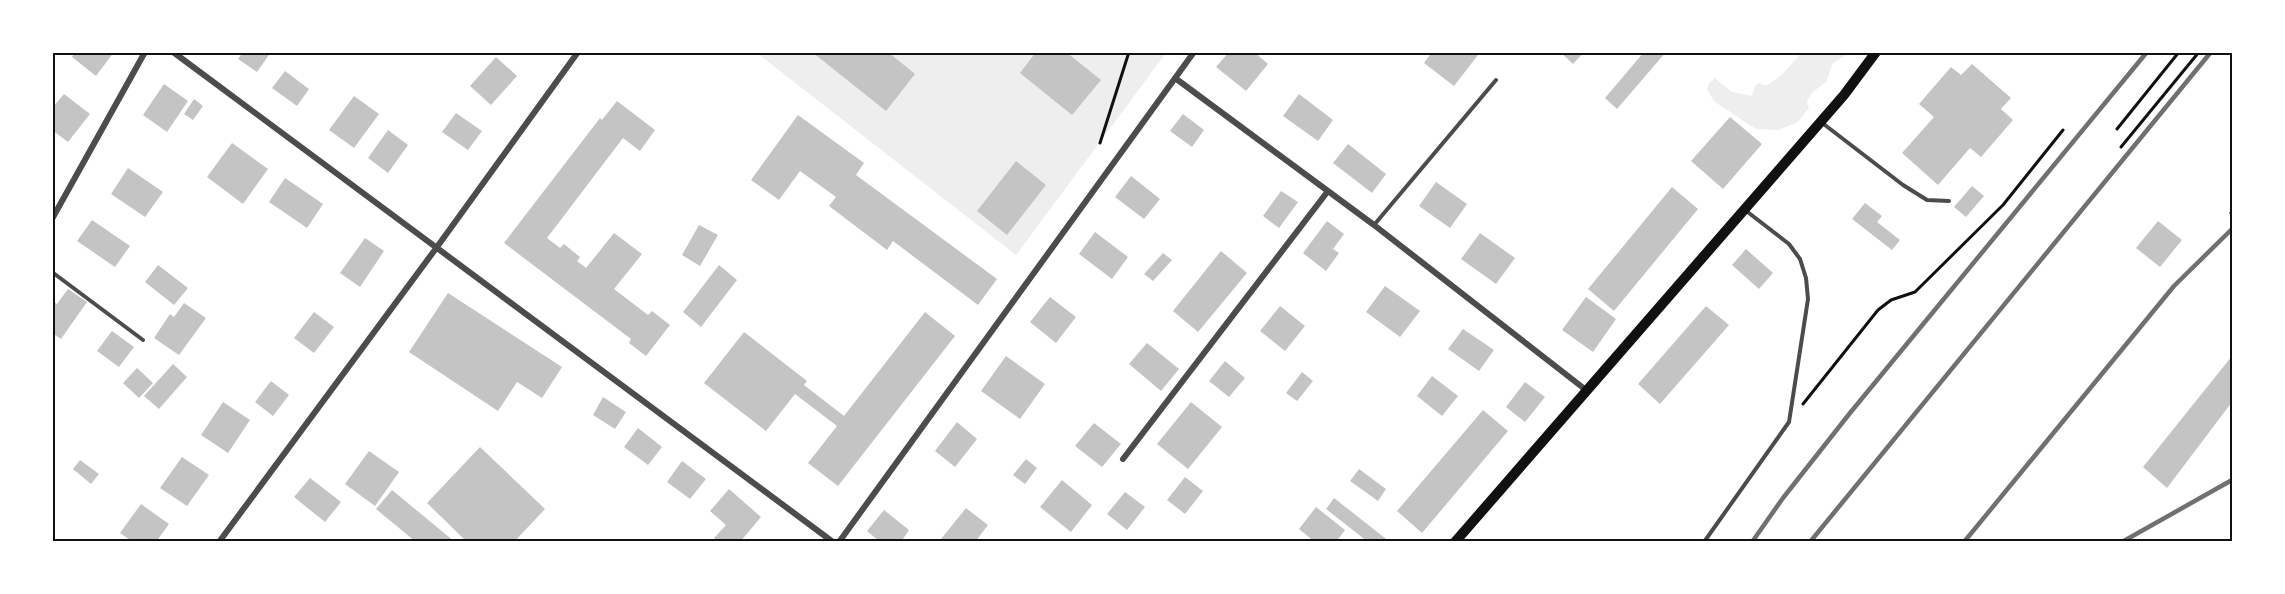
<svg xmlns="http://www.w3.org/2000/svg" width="2285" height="594" viewBox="0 0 2285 594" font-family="Roboto,sans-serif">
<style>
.green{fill:#eee}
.building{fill:#c4c4c4}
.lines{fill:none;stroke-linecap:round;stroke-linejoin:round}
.path{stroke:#111;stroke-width:3}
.service{stroke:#4c4c4c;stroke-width:4}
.minor{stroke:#4c4c4c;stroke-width:6}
.secondary{stroke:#111;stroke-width:10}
.rail{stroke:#707070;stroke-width:4.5}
.neatline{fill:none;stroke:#111;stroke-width:2}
</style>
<rect width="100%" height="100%" fill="#fff"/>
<path class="green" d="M757,53H1166L1016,255Z
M1801,53H1849L1833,63L1826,82L1813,92L1807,101L1809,108L1798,122L1779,130L1756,129L1715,102L1707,90L1709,83L1715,78L1732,92L1752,96L1755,86L1759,83L1765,86C1781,78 1790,66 1801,53Z"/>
<path class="building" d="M75,52H114L96,76L72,57Z
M243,52H271L257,72L238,59Z
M812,52H888L915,74L886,111Z
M1036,52H1066L1101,80L1072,115L1020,73Z
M1229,52H1254L1268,64L1246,91L1216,67Z
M1432,52H1475L1478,55L1454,86L1424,63Z
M1560,52H1584L1573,64Z
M1644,52H1666L1617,109L1605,98Z
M496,57L517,76L491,105L470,86Z
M1972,64L2011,98L2001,109L2013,120L1981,157L1970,148L1938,185L1902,153L1934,117L1919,104L1951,67L1961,75Z
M285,71L309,89L297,106L272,88Z
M164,84L188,101L167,132L143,115Z
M64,94L90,114L68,142L52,130V108Z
M1299,94L1333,120L1318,141L1283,116Z
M354,96L379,114L354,148L329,130Z
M194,99L203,106L193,120L184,114Z
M617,101L655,130L640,151L623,138L547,238L560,248L564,244L580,257L577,261L586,268L614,233L642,254L614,289L648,315L652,311L670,325L646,356L629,343L631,339L504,243L600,118L602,120Z
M456,113L482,131L468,150L442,132Z
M1183,114L1204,130L1192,147L1170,131Z
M798,115L864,163L856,175L997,279L978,305L893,241L887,250L829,206L836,197L800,171L779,200L751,180Z
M1730,117L1762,144L1723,189L1691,161Z
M388,130L408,145L388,173L368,158Z
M232,143L268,169L243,204L207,177Z
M1348,144L1386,174L1372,193L1333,163Z
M1016,161L1046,185L1007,235L977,211Z
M128,168L163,192L145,217L111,194Z
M1131,176L1160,199L1144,219L1115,197Z
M285,178L323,204L307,228L269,202Z
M1436,182L1467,204L1450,228L1419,206Z
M1972,186L1984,196L1966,217L1954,207Z
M1672,187L1698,209L1614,311L1588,289Z
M1281,191L1298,202L1279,228L1263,216Z
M1865,203L1882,216L1877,222L1900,240L1892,250L1852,219Z
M92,220L130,246L115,267L77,241Z
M1327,221L1344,234L1333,249L1339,253L1326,271L1303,253Z
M2158,221L2182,240L2160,267L2136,248Z
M699,225L718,235L700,266L682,255Z
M1095,232L1128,257L1112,279L1079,254Z
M1480,233L1515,258L1496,284L1461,259Z
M365,238L384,251L360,287L340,273Z
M1746,249L1773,273L1759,289L1732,265Z
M1221,251L1247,273L1198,332L1173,311Z
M1163,253L1172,260L1153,281L1144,274Z
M158,265L188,288L174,305L145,282Z
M719,265L737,280L701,327L683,312Z
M1385,286L1420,311L1400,337L1366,312Z
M68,289L87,302L61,339L52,333V301L57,304Z
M448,293L562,367L542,398L517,382L498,411L409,352Z
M1050,297L1076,317L1056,343L1030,322Z
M1586,297L1616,319L1593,352L1562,330Z
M184,303L206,318L179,355L154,338L170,314L174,317Z
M1280,306L1305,326L1285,351L1260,331Z
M1706,306L1729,325L1660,404L1638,384Z
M314,312L334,327L314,353L294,338Z
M925,312L955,336L838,486L808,463L837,426L795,394L766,431L704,383L744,332L807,381L804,385L844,416Z
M1463,329L1494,350L1479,371L1448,349Z
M112,331L134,347L119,367L97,351Z
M1147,343L1179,369L1161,391L1129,364Z
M1006,356L1045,384L1020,419L981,391Z
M2232,356V402L2167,488L2143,467Z
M1225,361L1245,378L1229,397L1209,381Z
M173,364L187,377L159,409L144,396Z
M137,368L153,383L139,398L123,383Z
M1302,372L1313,381L1297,401L1286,393Z
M1432,376L1458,396L1442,416L1417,396Z
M271,381L289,395L273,416L255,402Z
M1525,382L1545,397L1525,422L1506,407Z
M603,397L626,412L615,429L593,415Z
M223,402L250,420L228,453L201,435Z
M1191,402L1222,427L1188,469L1157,444Z
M1483,410L1508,431L1422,533L1397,511Z
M957,422L977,439L955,467L935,451Z
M1094,423L1121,444L1102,467L1075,446Z
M638,428L662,447L648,465L624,447Z
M480,447L545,509L514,542H467L427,503Z
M369,451L399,472L375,506L345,484Z
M182,457L209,475L187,506L160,488Z
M1026,459L1037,468L1025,484L1013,475Z
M80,460L99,474L91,484L73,469Z
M682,461L706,479L690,499L667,482Z
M1359,469L1386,489L1378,501L1350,481Z
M1185,477L1203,491L1185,514L1167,500Z
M310,478L341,502L325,522L294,497Z
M1062,480L1092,505L1071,532L1040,507Z
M729,489L761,517L740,542H718L714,538L726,525L710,511Z
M392,490L455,542H416L376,509Z
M1125,492L1145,507L1127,530L1107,514Z
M1334,498L1390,542H1368L1326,509Z
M141,504L169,524L156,542H133L120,533Z
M1316,507L1345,530L1336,542H1315L1299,529Z
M966,508L988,525L975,542H943L941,539Z
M884,510L909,530L901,542H880L867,531Z"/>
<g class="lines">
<path class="path" d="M2117,129L2179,52
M1100,143L1129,52
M2121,147L2199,52
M2231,213L2232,211
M1803,404L1878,310L1891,300L1915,292L2003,205L2063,130"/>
<path class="service" d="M1821,122L1903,185L1927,200L1949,201
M1374,225L1496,80
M52,272L143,340
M1704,542L1789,422L1808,299L1806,278L1800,259L1789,244L1745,210"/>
<path class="minor" d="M173,52L833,542
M1175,78L1374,225L1586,390
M52,219L145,52
M1123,459L1328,191
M219,542L437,247L578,52
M839,542L1194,52"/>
<path class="secondary" d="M1455,542L1844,95L1876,52"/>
<path class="rail" d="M1752,542L1783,498L1850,413L2147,52
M1810,542L2211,52
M1964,542L2174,286L2232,229
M2122,542L2232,480"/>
</g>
<rect width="2285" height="594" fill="none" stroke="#ffffff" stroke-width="108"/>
<rect x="54" y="54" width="2177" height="486" class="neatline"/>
</svg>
